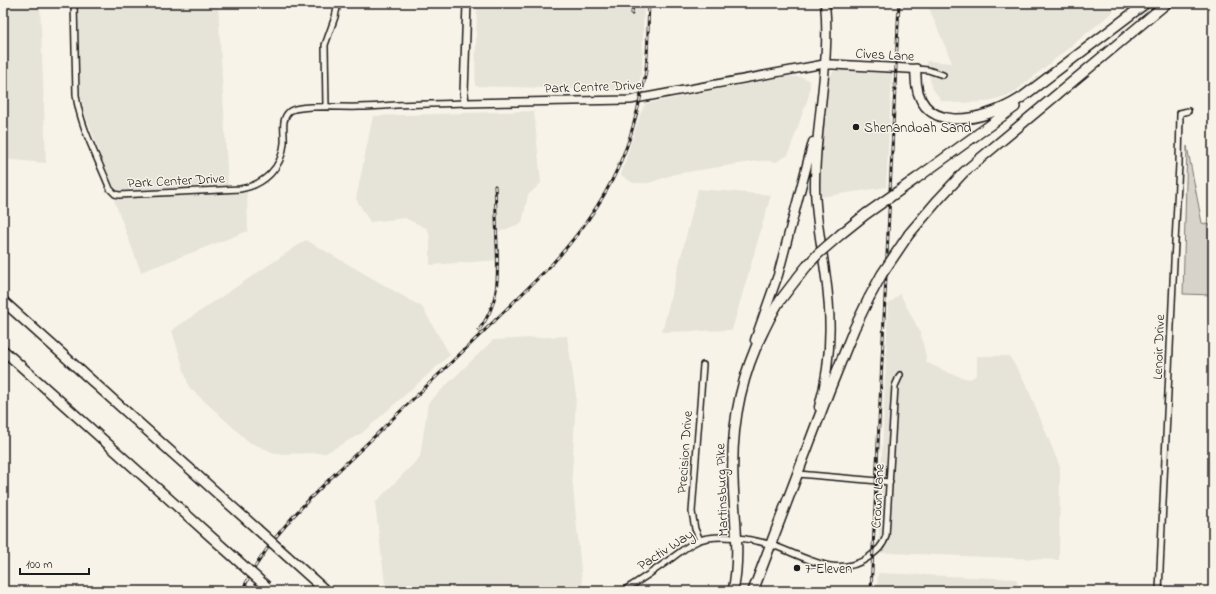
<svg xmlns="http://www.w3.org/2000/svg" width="1216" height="594" viewBox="0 0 1216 594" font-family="'Indie Flower',sans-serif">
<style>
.built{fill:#e6e3d9}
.green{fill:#d7d3cb;stroke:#7a7874}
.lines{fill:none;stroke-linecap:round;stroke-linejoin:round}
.street-casing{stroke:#1c1c1c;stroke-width:8}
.secondary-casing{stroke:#1c1c1c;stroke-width:10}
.primary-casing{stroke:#1c1c1c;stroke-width:11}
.highway-casing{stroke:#1c1c1c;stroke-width:12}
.street{stroke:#f7f3e8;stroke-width:5}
.secondary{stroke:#f7f3e8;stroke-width:7}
.primary{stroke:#f7f3e8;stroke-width:8}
.highway{stroke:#f7f3e8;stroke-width:9}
.rail-casing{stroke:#1c1c1c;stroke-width:3}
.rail{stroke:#f7f3e8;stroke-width:1.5;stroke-dasharray:4.5;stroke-linecap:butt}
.highway-bridge-casing{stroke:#1c1c1c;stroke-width:12;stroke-linecap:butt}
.highway-bridge{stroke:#f7f3e8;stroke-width:9}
.poi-dot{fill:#1c1c1c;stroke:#f7f3e8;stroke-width:1.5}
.labels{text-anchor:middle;stroke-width:3;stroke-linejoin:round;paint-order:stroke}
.street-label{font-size:14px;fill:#1c1c1c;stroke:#f7f3e8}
.poi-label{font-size:14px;fill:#1c1c1c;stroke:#f7f3e8;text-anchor:start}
</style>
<rect width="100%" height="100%" fill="#f7f3e8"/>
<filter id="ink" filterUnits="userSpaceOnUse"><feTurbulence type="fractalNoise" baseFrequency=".025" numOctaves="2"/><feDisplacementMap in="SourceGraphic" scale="8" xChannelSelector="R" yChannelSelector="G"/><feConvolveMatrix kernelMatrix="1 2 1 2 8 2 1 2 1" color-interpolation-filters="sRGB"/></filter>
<g filter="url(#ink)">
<path class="built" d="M3,3H40L46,163L3,159Z
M78,3H218L228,186L118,192L115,189L111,182L84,111L80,92Z
M477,3H644L642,72L637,91L475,86Z
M927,3H1110L1114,11L1012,94L985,102L955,103L942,101L932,88L926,61L952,63Z
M843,69L892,72L886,187L821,197L818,169L826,85L828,78L833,72Z
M786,76L802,77L808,80L810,83L809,95L788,155L776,162L769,161H757L675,174L649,183H633L621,175L640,115L645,104Z
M534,111L541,183L528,195L522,223L496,233L500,260L430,265V239L428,229L405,218L370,222L356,199L373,116Z
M698,189L771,195L732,330L662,332Z
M247,192L248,231L141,272L114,200L120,198Z
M306,240L422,307L450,355L362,433L326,453L277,454L249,442L189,387L172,330Z
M900,294L920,332L926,356V362L949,373L965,378L970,379L974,377L977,373V356H1009L1019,372L1027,386L1060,467L1059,560L891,553H878L888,305Z
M567,336L576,395L572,476L583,591H389L385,583L375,503L420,457L428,403L493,340Z
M878,573L1017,579V591H877Z"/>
<path class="green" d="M1187,146L1202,223L1213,226V295L1183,294Z"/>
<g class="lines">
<g class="street-casing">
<path id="street" d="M74,3L76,95C80,126 98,159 110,189L115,194L119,195L240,189C264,185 282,168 284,143C285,132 280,119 290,111C301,104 345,108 359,107C371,107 384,106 396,105C419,104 442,104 465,103
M916,69L928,70L943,75
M326,107L325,45L335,17L338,3
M798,474L890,482
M700,540L695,529L692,512L703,365
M623,591C639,581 654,571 669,560C681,552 693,540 708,538C730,535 751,539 772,545C804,556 837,580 869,557C877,551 883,546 886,536L895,386L900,375
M1159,591L1173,282L1179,164L1180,113L1188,111"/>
</g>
<g class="secondary-casing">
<path id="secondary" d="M467,3L464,93L465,103L630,100L824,64"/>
</g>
<g class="primary-casing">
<path id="primary" d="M824,64L916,69
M755,340L778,275L813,142
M819,407C831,365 832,321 826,278C822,247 815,216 815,185C815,124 831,63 825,3"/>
</g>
<g class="highway-casing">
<path id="highway" d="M916,69C912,138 982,123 1021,98L1146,3
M917,178L1015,107
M841,234L866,214
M909,234L938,200L964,172L1167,3
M3,301L257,529
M3,350L237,560
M287,556L326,591
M733,591C741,553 734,517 733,479C731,427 740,378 763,332C768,322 773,311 779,302C788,290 797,278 807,266
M753,591L829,391L854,329L869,298"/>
</g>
<use href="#street" class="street"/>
<use href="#secondary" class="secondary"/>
<use href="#primary" class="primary"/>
<use href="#highway" class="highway"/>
<g class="rail-casing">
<path id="rail" d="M632,14L633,3
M479,330C500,302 498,277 497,244C496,225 496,205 495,186
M242,591C272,528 326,483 375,436C434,378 495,322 553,263C582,231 609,194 624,153C630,140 633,126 637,112C640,98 644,85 646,70C648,48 648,25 649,3
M871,591L899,3"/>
</g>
<use href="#rail" class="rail"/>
<g class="highway-bridge-casing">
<path id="highway-bridge" d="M866,214L917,178
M807,266L818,254L841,234
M869,298L882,274L909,234
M257,529L287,556
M237,560L267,587"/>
</g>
<use href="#highway-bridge" class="highway-bridge"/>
</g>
</g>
<g class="poi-dot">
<circle cx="856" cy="127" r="4"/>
<circle cx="797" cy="568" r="4"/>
</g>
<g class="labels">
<g class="street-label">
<text transform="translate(885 54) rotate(3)" y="5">Cives Lane</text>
<text transform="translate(593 86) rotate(-2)" y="5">Park Centre Drive</text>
<text transform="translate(176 180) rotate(-3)" y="5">Park Center Drive</text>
<text transform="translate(1158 347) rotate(-88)" y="5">Lenoir Drive</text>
<text transform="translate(684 452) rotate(-86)" y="5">Precision Drive</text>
<text transform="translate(721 490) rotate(-92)" y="5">Martinsburg Pike</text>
<text transform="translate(877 496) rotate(-87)" y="5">Crown Lane</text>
<text transform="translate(665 549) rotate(-33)" y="5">Pactiv Way</text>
</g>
<g class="poi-label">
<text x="864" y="132">Shenandoah Sand</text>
<text x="805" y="573">7-Eleven</text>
</g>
</g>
<rect width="1216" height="594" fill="none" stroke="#f7f3e8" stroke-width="16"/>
<rect x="8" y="8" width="1200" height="578" fill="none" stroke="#1c1c1c" stroke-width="1.5" filter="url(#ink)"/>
<path d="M20 568v6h69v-6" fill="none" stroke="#1c1c1c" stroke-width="2"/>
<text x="26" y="568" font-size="12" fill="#1c1c1c" stroke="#f7f3e8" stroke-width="3" paint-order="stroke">100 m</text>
</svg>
